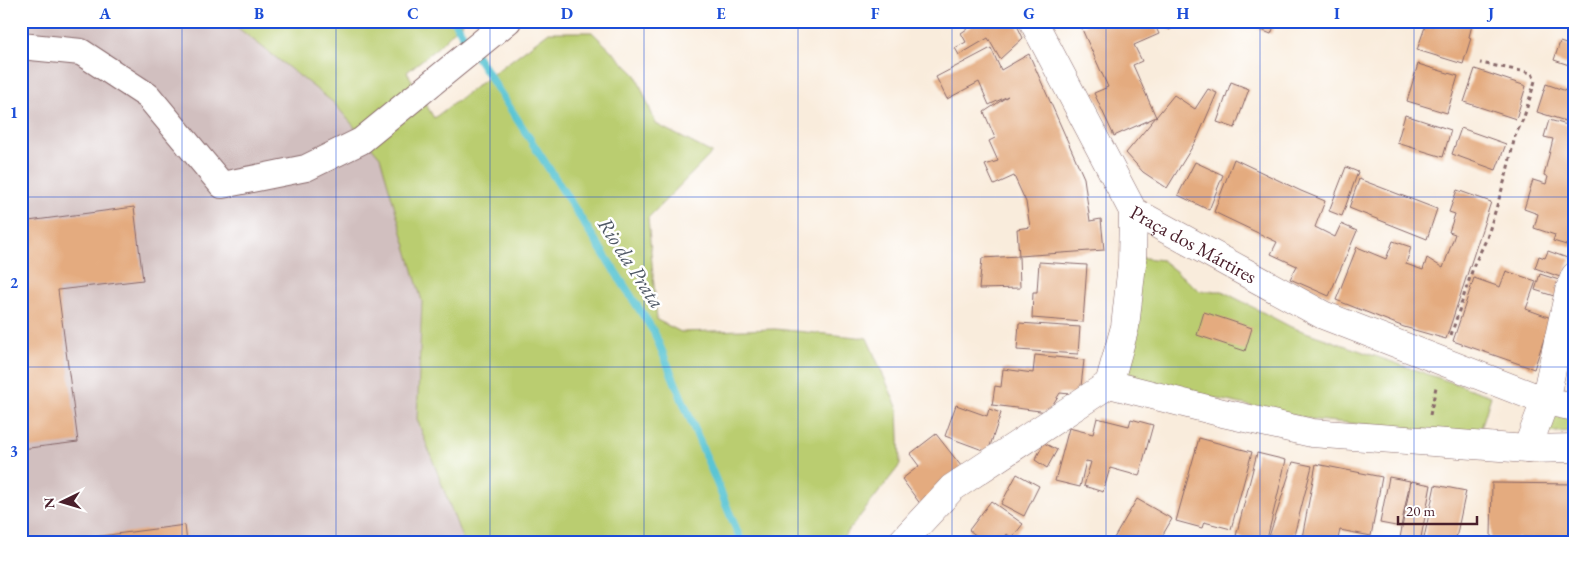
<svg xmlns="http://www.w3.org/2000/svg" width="1596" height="564" viewBox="0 0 1596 564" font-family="'EB Garamond',serif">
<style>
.industrial{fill:#d1bfbf}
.green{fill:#bacd70;stroke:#82764e}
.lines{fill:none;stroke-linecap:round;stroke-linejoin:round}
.stream{stroke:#5ac5d4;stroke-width:8}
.building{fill:#e4ab7f}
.minor-casing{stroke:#876769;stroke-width:28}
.tertiary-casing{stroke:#876769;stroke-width:29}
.path{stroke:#876769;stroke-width:3;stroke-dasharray:4 4;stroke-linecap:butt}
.minor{stroke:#fff;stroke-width:26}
.tertiary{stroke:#fff;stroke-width:28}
.grid{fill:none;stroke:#1d4ed8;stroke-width:1;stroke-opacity:0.55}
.labels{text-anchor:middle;stroke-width:5;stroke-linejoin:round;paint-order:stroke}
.street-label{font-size:20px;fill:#4a1f2b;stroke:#fff}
.water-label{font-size:21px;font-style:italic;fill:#505966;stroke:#fff}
.neatline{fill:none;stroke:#1d4ed8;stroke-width:2}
.grid-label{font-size:16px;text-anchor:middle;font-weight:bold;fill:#1d4ed8}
</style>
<rect width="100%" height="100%" fill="#fff"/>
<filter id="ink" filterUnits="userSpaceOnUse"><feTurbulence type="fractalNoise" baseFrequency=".02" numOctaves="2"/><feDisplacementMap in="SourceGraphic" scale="10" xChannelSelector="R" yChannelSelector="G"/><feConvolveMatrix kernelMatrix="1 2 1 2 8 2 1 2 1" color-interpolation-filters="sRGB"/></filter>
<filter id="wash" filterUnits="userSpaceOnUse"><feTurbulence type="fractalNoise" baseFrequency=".0096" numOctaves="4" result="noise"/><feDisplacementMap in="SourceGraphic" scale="20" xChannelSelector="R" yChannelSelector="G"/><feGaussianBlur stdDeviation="1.12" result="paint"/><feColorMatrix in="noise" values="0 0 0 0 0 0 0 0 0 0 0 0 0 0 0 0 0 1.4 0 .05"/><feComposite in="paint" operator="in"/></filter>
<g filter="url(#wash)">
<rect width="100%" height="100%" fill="#f9ecdc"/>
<path class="industrial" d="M21,21H229L334,103L380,157L422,301L417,419L464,543H21Z"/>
<path class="green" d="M229,21H464L438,47L407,72L434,118L549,32H592L636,75L656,124L712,153L648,218L657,320L681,332L775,329L867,338L898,409L900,465L839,543H464L417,419L422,301L380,157L334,103Z
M1137,257L1162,260L1200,291H1222L1291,327L1491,396L1479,435L1315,420L1116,377Z
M1541,412L1575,417V431L1537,433Z"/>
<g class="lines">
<path class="stream" d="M454,21L654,332L742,543"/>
</g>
<g id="blocks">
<path class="building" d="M979,21H1015L1023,38L1000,59L988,38L959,55L955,48L966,42L961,33Z
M1093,21H1130L1133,26L1142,21H1153L1159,34L1134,45L1142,61L1133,65L1156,117L1174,95L1195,109L1208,89L1217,93L1197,139L1167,188L1143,172L1126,153L1156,117L1114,136L1094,93L1108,87L1081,27Z
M1165,21H1188L1169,30Z
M1259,21H1276L1271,34L1256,28Z
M1435,21H1473L1469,37L1471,38L1463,64L1417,50L1426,24L1433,26Z
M1560,42L1575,47V67L1554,60Z
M991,48L1001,70L1029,54L1084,178L1090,221L1101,219L1104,250L1019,256L1017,229L1030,227L1026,202L1014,176L994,185L985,165L998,161L989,141L995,138L984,112L1008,96L989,105L979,82L947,99L936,77Z
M1418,64L1458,76L1447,113L1407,101Z
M1475,69L1526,86L1516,119L1464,102Z
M1231,82L1249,89L1235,128L1217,122Z
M1546,84L1575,94V124L1537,112Z
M1405,115L1451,130L1443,157L1397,143Z
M1549,120L1575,127V241L1573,247L1553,241L1555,235L1534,228L1538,214L1524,209L1533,180L1546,184L1548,177L1544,175L1553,139L1544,137Z
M1461,128L1506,144L1496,170L1452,154Z
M1234,159L1301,191L1325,201L1315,227L1335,237L1341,224L1357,231L1329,296L1290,279L1297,266L1271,254L1277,242L1214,212Z
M1195,162L1223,175L1209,210L1178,195Z
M1346,167L1358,172L1342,216L1329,211Z
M1359,179L1437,209L1427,239L1349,208Z
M1457,190L1491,202L1446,339L1404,327L1336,300L1357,247L1386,259L1393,241L1411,247L1406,264L1423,270L1427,258L1443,268L1455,234L1449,232L1455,214L1449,212Z
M134,207L143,280L58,290L78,442L21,449V222Z
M1548,251L1570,259L1563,278L1535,268L1539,256L1545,258Z
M1019,256L1020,288L979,289L982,258Z
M1039,262L1087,265L1083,322L1032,318L1033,292H1037Z
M1506,271L1536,281L1526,309L1551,318L1534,369L1453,341L1474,278L1500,287Z
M1540,274L1562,281L1557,297L1535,290Z
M1204,312L1252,328L1245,351L1197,335Z
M1019,323L1080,327L1078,354L1017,350Z
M1035,355L1084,360L1080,395L1060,393L1048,412L992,405L995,386L1001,387L1003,369L1033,373Z
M956,405L987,416L989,409L1001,413L988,452L945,436Z
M1097,418L1129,426L1131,419L1153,425L1139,476L1110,468L1103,492L1084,486L1091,462L1086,461L1080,487L1055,481L1069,428L1093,434Z
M936,434L965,471L921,505L902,479L919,466L910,454Z
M1199,438L1252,452L1231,529L1204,522L1202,528L1176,521Z
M1044,443L1057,450L1047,468L1035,460Z
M1257,453L1286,460L1266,543L1236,536Z
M1293,462L1312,466L1292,543H1267Z
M1316,464L1382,477L1371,536L1340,530L1337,543H1301Z
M1017,474L1039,486L1024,516L1001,504Z
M1389,477L1410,481L1401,527L1380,523Z
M1411,481L1431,485L1420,543H1399Z
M1492,483L1575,484V543H1519V538H1491Z
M1435,485L1466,491L1455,543H1423Z
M1137,499L1172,519L1158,543H1122L1114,538Z
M991,501L1023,524L1012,538L1007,534L1001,543H986L969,530Z
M185,525L187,543H56L55,542Z
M962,536L970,543H957Z"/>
</g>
</g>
<g filter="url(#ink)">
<use href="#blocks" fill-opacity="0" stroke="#876769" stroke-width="1"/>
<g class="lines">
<g class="minor-casing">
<path id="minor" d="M21,46L81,52L148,96L222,185L306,168L361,141L508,21"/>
</g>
<g class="tertiary-casing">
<g id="tertiary">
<path d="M1033,21L1133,211L1132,264L1125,327L1109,384"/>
<path id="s1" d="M1133,211L1323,315L1545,401L1575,407"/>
<path d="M1109,384L1223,413L1312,433L1527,449L1575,448"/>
<path d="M1527,449L1545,401L1569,291L1575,276"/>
<path d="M901,543L952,488L1109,384"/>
</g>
</g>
<path class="path" d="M1451,335L1474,265L1487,238L1506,176L1515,136L1524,117L1535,81L1532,73L1480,63
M1430,415L1436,387"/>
<use href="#minor" class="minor"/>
<use href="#tertiary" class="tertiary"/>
</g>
</g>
<path class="grid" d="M182,21V543M336,21V543M490,21V543M644,21V543M798,21V543M952,21V543M1106,21V543M1260,21V543M1414,21V543M21,197H1575M21,367H1575"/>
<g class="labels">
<g class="street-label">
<text dy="7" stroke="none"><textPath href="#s1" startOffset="69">Praça dos Mártires</textPath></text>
</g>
<g class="water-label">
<text transform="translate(631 263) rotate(57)" y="7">Rio da Prata</text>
</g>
</g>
<rect width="1596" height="564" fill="none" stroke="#fff" stroke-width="55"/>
<g transform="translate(62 502) rotate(265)" stroke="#ffffff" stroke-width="4" paint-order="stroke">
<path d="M0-4L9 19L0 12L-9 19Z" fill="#4a1f2b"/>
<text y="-8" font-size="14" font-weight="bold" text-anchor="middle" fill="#4a1f2b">N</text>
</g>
<path d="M1398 516v8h79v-8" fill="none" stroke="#4a1f2b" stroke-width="2.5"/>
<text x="1406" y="516" font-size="15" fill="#4a1f2b" stroke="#ffffff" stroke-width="4" paint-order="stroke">20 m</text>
<rect x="28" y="28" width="1540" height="508" class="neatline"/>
<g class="grid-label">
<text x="105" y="19">A</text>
<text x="259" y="19">B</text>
<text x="413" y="19">C</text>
<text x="567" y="19">D</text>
<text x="721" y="19">E</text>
<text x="875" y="19">F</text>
<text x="1029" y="19">G</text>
<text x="1183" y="19">H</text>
<text x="1337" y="19">I</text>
<text x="1491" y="19">J</text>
<text x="14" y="118">1</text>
<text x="14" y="288">2</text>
<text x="14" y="457">3</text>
</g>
</svg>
